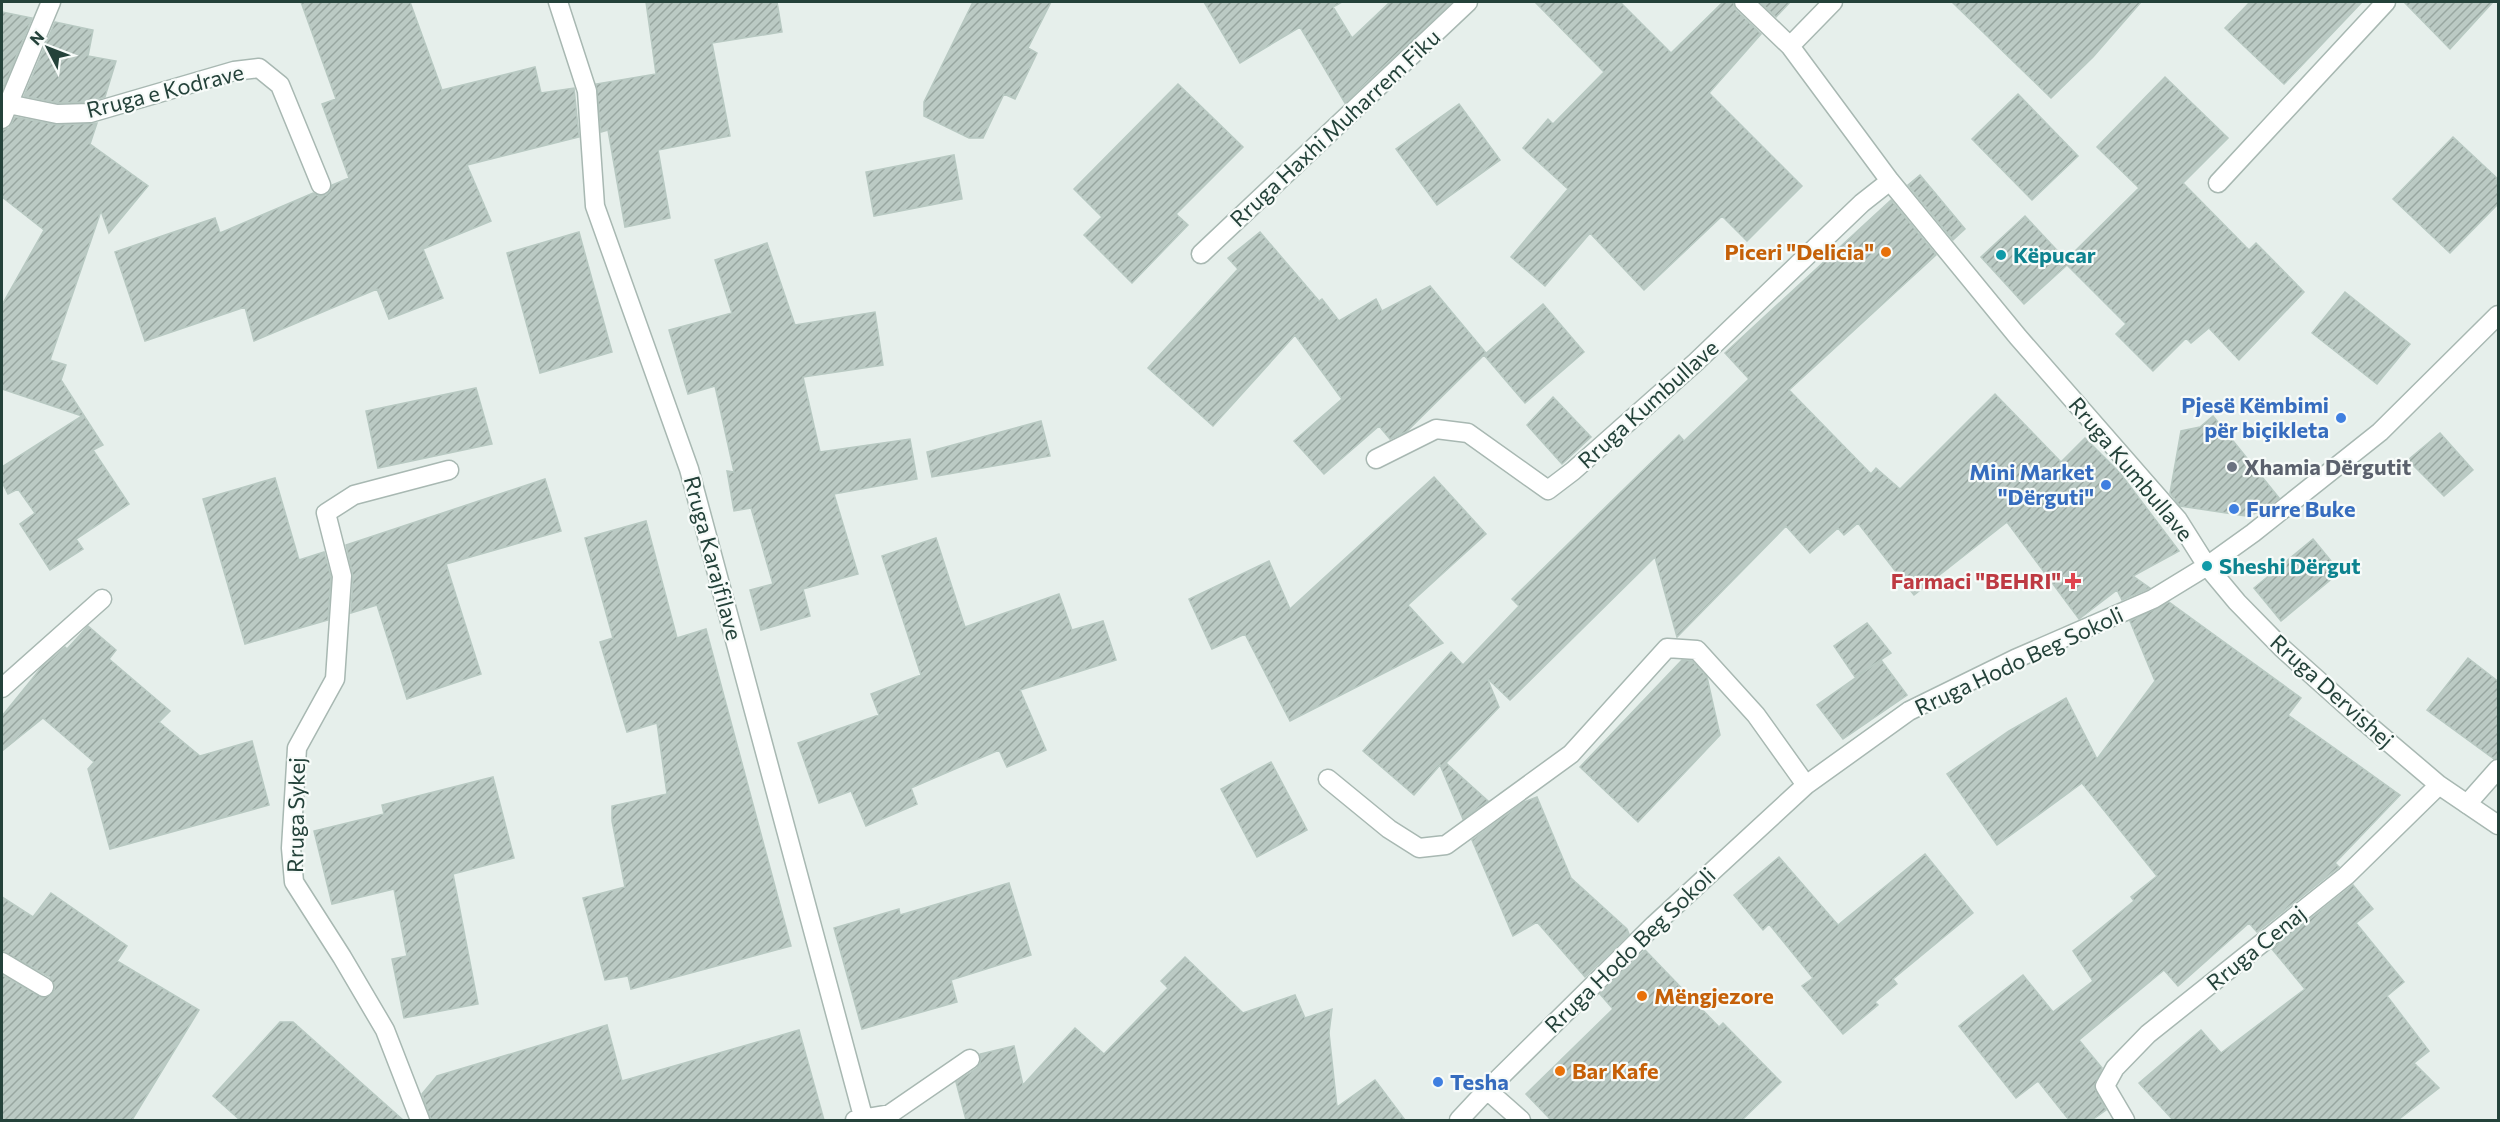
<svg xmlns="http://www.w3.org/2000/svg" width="2500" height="1122" viewBox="0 0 2500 1122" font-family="Commissioner,sans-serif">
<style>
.building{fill:url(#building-hatch);stroke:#b8c9c2;stroke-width:1.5}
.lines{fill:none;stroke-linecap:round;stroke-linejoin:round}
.service-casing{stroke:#a8b8b2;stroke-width:21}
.minor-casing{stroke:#a8b8b2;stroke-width:21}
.service{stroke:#fff;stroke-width:18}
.minor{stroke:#fff;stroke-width:18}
.food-dot{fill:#e8710a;stroke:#f7fbf9;stroke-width:2}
.culture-dot{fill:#0f9aa8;stroke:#f7fbf9;stroke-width:2}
.shop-dot{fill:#3f7fe0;stroke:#f7fbf9;stroke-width:2}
.worship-dot{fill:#6b7280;stroke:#f7fbf9;stroke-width:2}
.health-dot{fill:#e0444e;stroke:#f7fbf9;stroke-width:2}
.labels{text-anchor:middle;stroke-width:4.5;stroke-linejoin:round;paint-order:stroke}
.street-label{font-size:22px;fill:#24423a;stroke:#f7fbf9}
.food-label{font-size:22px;font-weight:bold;fill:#c56008;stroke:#f7fbf9;text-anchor:start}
.culture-label{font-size:22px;font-weight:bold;fill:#0d838f;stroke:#f7fbf9;text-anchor:start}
.shop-label{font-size:22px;font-weight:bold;fill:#366cbe;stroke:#f7fbf9;text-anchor:end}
.worship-label{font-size:22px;font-weight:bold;fill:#5b616d;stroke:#f7fbf9;text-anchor:start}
.health-label{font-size:22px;font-weight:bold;fill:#be3a42;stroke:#f7fbf9;text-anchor:end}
</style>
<defs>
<pattern id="building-hatch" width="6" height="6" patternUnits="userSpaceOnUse" patternTransform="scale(1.5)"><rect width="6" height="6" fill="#bbcac4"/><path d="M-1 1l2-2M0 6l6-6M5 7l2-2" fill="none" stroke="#98a6a0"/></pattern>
</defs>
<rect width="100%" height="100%" fill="#e6efeb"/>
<path class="building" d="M301,2H410L442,90L535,67L541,93L574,88L579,137L467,165L491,221L423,249L443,298L389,319L377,289L254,341L245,307L145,341L115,252L215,218L220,233L313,193L319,196L326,195L330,191L332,185L349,178L322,104L336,99Z
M646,2H777L782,32L712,43L730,136L658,150L670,218L625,227L608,130L601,132L596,84L656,74Z
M973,2H1051L1028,48L1037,53L1015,99L1004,94L983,138H969L924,116V102Z
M1204,2H1342L1333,7L1352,38L1390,2H1452L1345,103L1300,27L1240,63Z
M1535,2H1620L1671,53L1723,2H1733L1736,10L1761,34L1709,93L1802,186L1747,241L1722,216L1644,290L1590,233L1545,286L1511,257L1568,189L1523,148L1548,119L1553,124L1604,72Z
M1760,2H1790L1776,17Z
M1952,2H2141L2093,57L2051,98Z
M2250,2H2362L2284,84L2225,28Z
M2404,2H2493L2450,49Z
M2,12L32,18L2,91Z
M55,22L93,30L88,56L116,61L105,97L88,102L58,103L24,96Z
M2165,77L2228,138L2183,183L2249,250L2256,243L2304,292L2239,360L2209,328L2191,343L2186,338L2153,371L2116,334L2126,324L2067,265L2024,304L1981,257L2025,216L2066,260L2139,188L2097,147Z
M1178,84L1243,147L1176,214L1188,225L1132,283L1084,235L1102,217L1074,189Z
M2018,94L2078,156L2032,200L1972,139Z
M1459,104L1500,160L1437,205L1396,149Z
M15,117L57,125L97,123L90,144L148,186L109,233L101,211L50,360L66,365L61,380L103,445L93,450L129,504L76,539L83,549L50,570L20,524L35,513L18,489L8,494L2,482V467L82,416L2,389V305L44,230L2,197V130L9,128Z
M2453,137L2499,180V203L2450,253L2393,199Z
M954,155L962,199L874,216L866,172Z
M1920,175L1965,229L1953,240L1908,185Z
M1891,200L1936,255L1789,390L1871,474L1876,468L1900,489L1995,394L2061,462L2085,438L2120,473L2179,551L2133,576L2150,588L2122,600L2117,590L2079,619L2007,522L1914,595L1858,523L1844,535L1838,528L1810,553L1786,526L1677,637L1655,557L1510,700L1487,678L1499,707L1446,763L1488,801L1463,819L1440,765L1414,795L1363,751L1451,652L1463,665L1519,606L1512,599L1679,435L1684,441L1749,379L1725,353Z
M579,232L612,352L540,373L507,253Z
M1260,232L1319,301L1322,299L1339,321L1376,299L1382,311L1430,286L1486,353L1406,432L1390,439L1379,426L1324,474L1294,441L1342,399L1295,335L1213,426L1148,368L1238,269L1228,258Z
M767,243L795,325L875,312L883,365L803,377L820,452L910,439L917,479L834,494L858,574L803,589L810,616L761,630L750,590L773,584L751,508L734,511L727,471L734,472L715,386L688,394L669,330L732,313L715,260Z
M2345,292L2410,344L2377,384L2312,333Z
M1543,304L1584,352L1525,403L1484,355Z
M476,388L492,444L378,468L366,411Z
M1553,397L1591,437L1562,464L1527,425Z
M2213,416L2279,498L2263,511L2246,516L2180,506L2170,493L2181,431L2200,427Z
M1041,421L1050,456L932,477L927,452Z
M2440,433L2473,470L2444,496L2408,460Z
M1434,477L1486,534L1408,605L1443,643L1290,721L1245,634L1212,649L1189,599L1269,561L1290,609Z
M275,478L299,560L324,552L331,577L328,620L245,644L203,499Z
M545,479L561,531L446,564L481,674L407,699L377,605L351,613L353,576L346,545Z
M646,521L677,638L706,629L791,946L631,989L628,976L605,980L583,898L625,887L612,821V806L667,794L657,723L627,732L600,642L613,638L585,538Z
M936,538L965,627L1059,594L1072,630L1103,621L1116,660L1020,690L1046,750L1007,767L999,750L911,788L917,804L866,826L851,791L819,803L798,743L879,715L871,694L921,675L882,556Z
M2313,539L2340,572L2281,621L2254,588Z
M2169,602L2301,698L2288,715L2400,795L2335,863L2339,867L2257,932L2249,923L2178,986L2164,970L2079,1040L2102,1068L2094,1087L2106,1110L2092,1120H2069L2038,1081L2016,1098L1959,1026L2023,975L2053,1012L2093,981L2073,951L2134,901L2131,897L2157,876L2082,783L1997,845L1947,774L2009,731L2066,698L2097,759L2155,681L2130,621Z
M1867,623L1891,653L1855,677L1834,646Z
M88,626L116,650L109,659L170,711L159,722L200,756L252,741L269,805L110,849L88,769L94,762L43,718L2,751V716L41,668L65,647L67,649Z
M2468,658L2499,682V758L2494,759L2427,710Z
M1682,660L1692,661L1707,677L1720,735L1638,822L1580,767Z
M1881,660L1907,695L1843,739L1817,705Z
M1271,762L1307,830L1257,857L1221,789Z
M493,777L514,858L453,874L478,1004L404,1018L392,959L407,956L394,889L332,904L314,831L384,814L382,805Z
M1537,797L1571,878L1627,929L1629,934L1585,977L1537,922L1513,936L1472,840L1524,802Z
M1925,854L1973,913L1893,979L1897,984L1875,1002L1878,1005L1843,1034L1802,986L1813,978L1769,924L1763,930L1734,895L1779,857L1838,925Z
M1009,883L1031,955L951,980L957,1002L862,1029L834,928L899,909L900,915Z
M2353,885L2373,909L2356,923L2404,982L2387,996L2429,1051L2414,1063L2439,1088L2398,1120H2173L2139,1083L2201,1030L2221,1053L2305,989L2272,949Z
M51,893L127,946L117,961L199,1010L132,1120H2V975L43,998L53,993L55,987L50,977L2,951V897L33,917Z
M1645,950L1719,1027L1723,1023L1781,1082L1742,1120H1551L1526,1094L1613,1009L1600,994Z
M1185,957L1243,1013L1295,995L1305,1018L1332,1009L1329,1033L1337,1107L1375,1080L1405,1120H966L956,1082L977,1068L980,1063V1054L1014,1046L1023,1085L1075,1028L1104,1054L1168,988L1161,981Z
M280,1022H293L403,1120H240L213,1096Z
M607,1025L622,1081L799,1030L824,1120H431L422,1094L437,1076Z"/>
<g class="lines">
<g class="service-casing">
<path id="service" d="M2467,804L2498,769"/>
</g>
<g class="minor-casing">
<path id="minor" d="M558,2L587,91L595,206L689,469L864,1120
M1744,2L1790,46L1890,181L2018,337L2178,520L2207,566L2237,602L2282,648L2359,717L2439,785L2498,825
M1790,46L1833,2
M8,104L57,114L90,113L234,71L259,68L280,85L321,185
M2,119L51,2
M2218,183L2386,2
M1201,254L1468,2
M1376,459L1436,429L1468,433L1548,490L1573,471L1696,362L1862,203L1890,181
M2,688L102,599
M1328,779L1389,829L1419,848L1446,845L1571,754L1667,648L1697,650L1756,715L1806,785
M2,962L44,987
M1487,1090L1521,1120
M420,1120L385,1030L342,957L294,882L291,848L297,748L335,679L342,576L326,513L354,495L449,470
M855,1120L890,1114L970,1059
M1459,1120L1487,1090L1654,925L1806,785L1909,711L2015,659L2153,599L2207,566L2253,533L2380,432L2498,315
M2125,1120L2105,1086L2115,1068L2148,1034L2346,876L2439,785"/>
</g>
<use href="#service" class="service"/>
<use href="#minor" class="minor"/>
</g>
<g class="food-dot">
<circle cx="1886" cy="252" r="6"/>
<circle cx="1642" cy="996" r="6"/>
<circle cx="1560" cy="1071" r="6"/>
</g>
<g class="culture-dot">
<circle cx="2001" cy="255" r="6"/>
<circle cx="2207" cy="566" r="6"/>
</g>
<g class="shop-dot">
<circle cx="2341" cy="418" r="6"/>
<circle cx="2106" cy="485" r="6"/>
<circle cx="2234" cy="509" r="6"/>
<circle cx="1438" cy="1082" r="6"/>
</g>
<circle class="worship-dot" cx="2232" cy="467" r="6"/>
<path class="health-dot" d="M2070 572h6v6h6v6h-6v6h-6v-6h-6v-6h6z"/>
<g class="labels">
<g class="street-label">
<text transform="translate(165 91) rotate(-14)" y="8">Rruga e Kodrave</text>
<text transform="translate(1335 128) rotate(-43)" y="8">Rruga Haxhi Muharrem Fiku</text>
<text transform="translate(1648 404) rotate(-42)" y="8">Rruga Kumbullave</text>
<text transform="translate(2131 469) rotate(50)" y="8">Rruga Kumbullave</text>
<text transform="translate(713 558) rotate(75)" y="8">Rruga Karajfilave</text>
<text transform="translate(2019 661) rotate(-25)" y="8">Rruga Hodo Beg Sokoli</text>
<text transform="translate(2332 691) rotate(42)" y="8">Rruga Dervishej</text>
<text transform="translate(296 815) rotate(-89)" y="8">Rruga Sykej</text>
<text transform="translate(2256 948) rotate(-39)" y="8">Rruga Cenaj</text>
<text transform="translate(1630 950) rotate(-44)" y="8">Rruga Hodo Beg Sokoli</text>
</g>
<g class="food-label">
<text x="1874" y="260" text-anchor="end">Piceri "Delicia"</text>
<text x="1654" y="1004">Mëngjezore</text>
<text x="1572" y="1079">Bar Kafe</text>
</g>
<g class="culture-label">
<text x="2013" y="263">Këpucar</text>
<text x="2219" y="574">Sheshi Dërgut</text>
</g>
<g class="shop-label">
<text x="2329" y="413">Pjesë Këmbimi<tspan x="2329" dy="25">për biçikleta</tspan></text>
<text x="2094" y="480">Mini Market<tspan x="2094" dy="25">"Dërguti"</tspan></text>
<text x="2246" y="517" text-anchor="start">Furre Buke</text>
<text x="1450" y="1090" text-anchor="start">Tesha</text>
</g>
<g class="worship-label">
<text x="2244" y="475">Xhamia Dërgutit</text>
</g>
<g class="health-label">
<text x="2061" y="589">Farmaci "BEHRI"</text>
</g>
</g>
<rect width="2500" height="1122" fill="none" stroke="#24423a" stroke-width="6"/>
<g transform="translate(48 48) rotate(312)" stroke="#f7fbf9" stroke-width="4.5" paint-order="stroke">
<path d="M0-4.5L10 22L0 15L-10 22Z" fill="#24423a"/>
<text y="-9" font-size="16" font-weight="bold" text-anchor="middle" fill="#24423a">N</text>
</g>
</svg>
